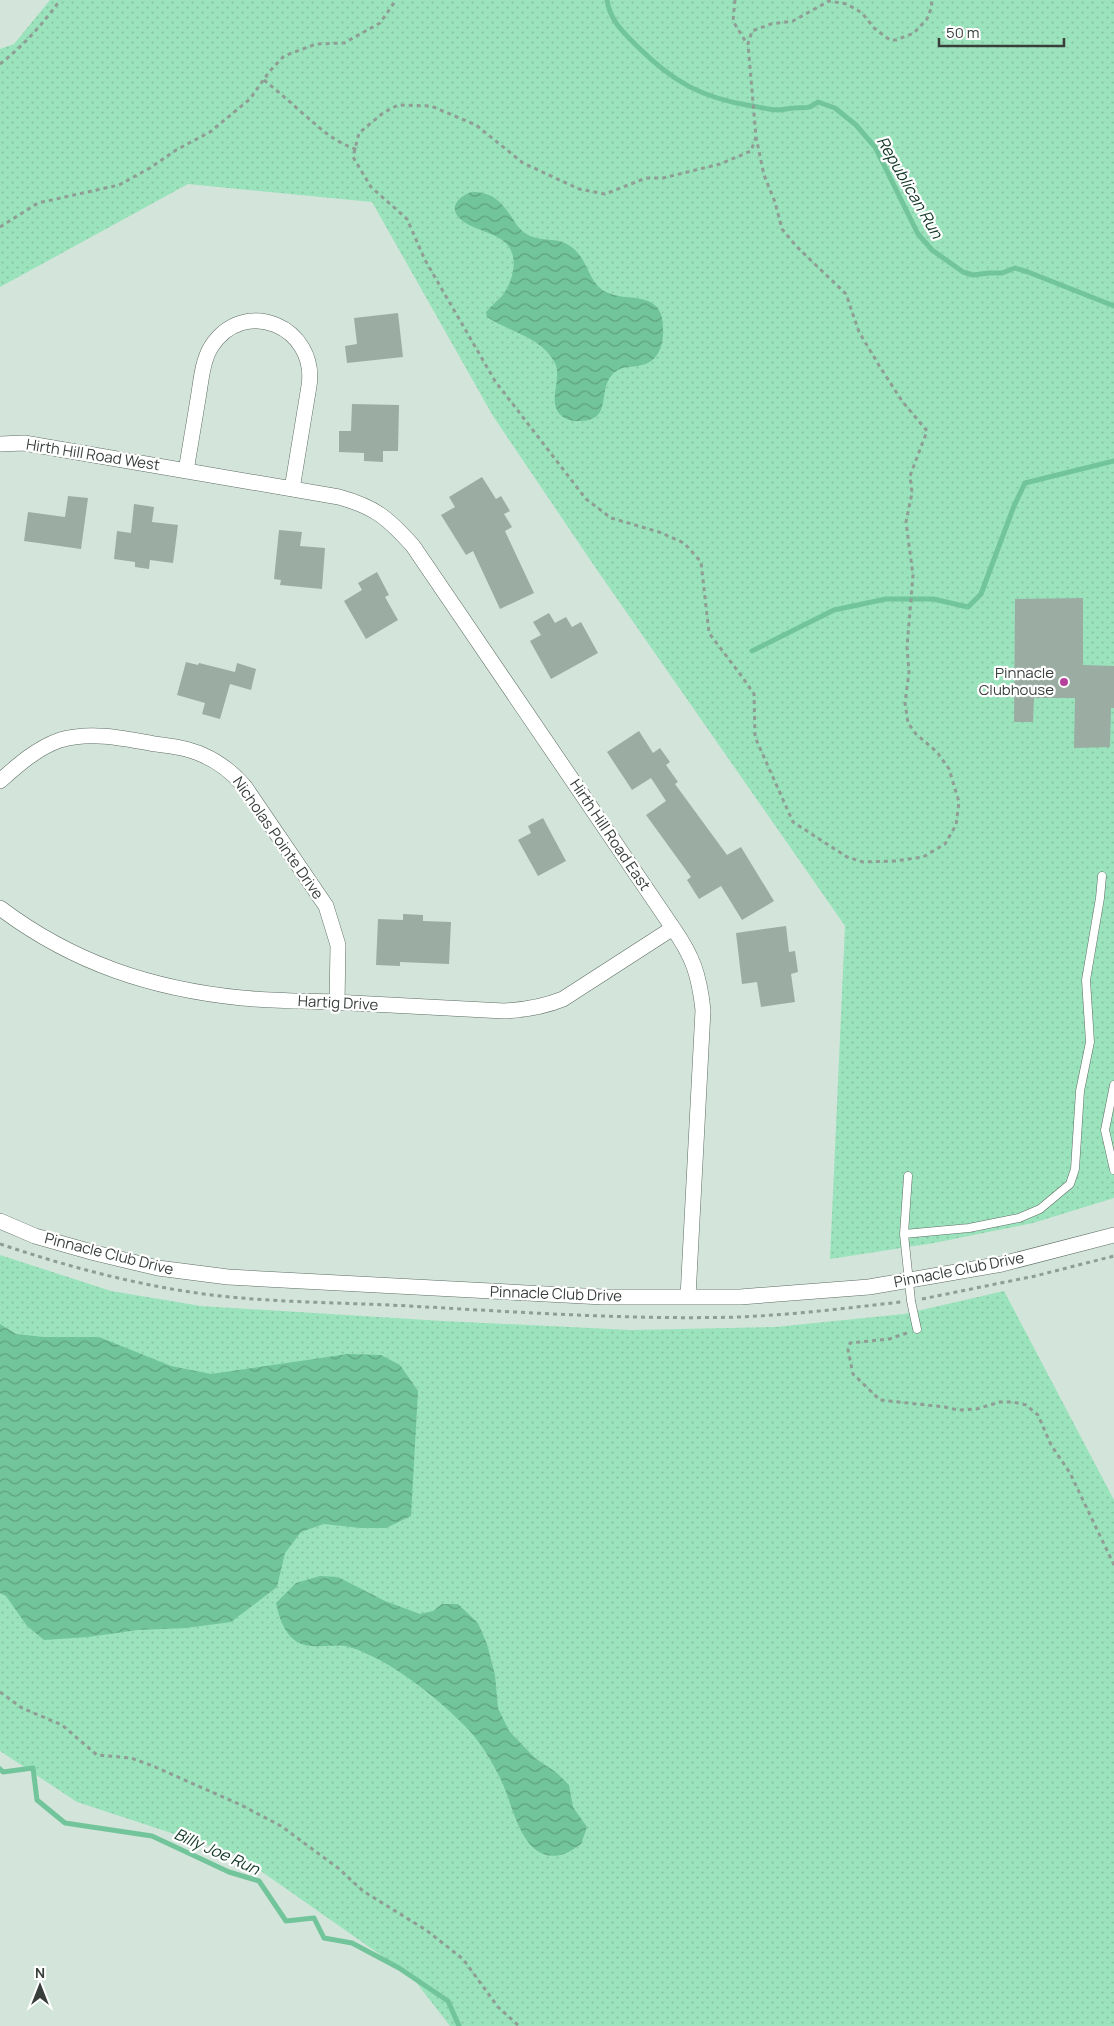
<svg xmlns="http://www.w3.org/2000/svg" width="1114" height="2026" viewBox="0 0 1114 2026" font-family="Manrope,sans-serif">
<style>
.grass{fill:url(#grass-dots)}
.water{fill:url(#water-waves)}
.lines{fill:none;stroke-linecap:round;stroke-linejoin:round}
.stream{stroke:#72c59a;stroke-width:5}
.building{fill:#9baca2}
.service-casing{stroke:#5d6d64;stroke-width:9}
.minor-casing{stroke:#5d6d64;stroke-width:16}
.path{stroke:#8f9d95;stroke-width:3;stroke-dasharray:4 4;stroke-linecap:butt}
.service{stroke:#fff;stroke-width:8}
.minor{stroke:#fff;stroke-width:15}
.poi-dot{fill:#b5419b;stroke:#fff;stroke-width:2}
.labels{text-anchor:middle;stroke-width:4.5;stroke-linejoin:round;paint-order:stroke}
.street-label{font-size:15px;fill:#383f3b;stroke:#fff}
.poi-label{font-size:15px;fill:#383f3b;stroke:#fff;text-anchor:end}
.water-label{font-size:16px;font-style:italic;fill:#123726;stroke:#fff}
</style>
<defs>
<pattern id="grass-dots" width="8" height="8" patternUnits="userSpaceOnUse" patternTransform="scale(1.25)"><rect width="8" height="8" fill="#9be3bc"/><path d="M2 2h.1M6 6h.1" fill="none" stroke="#86c4a2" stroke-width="1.8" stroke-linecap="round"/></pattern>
<pattern id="water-waves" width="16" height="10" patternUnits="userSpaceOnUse" patternTransform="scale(1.25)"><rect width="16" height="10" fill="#72c59a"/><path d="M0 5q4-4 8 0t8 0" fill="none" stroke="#5fa17f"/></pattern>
</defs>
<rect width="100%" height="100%" fill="#d3e5da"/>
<path class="grass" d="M50,0H1114V1198L1033,1223L934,1243L830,1259L845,926L597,570L493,416L372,202L188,184L0,287V49L14,44Z
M0,1255L111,1291L201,1306L443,1321L631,1330L775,1327L904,1314L1004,1291L1114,1500V2026H450L412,1977L238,1855L77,1802L0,1751Z"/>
<path class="water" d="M471,192C493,192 501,201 513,219C516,224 520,230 525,233C542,245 560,233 577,252C589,265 590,285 608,293C625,301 657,292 662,318C665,336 663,360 642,365C632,368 622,365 614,373C596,389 614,420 581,421C575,421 568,421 563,417C545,404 563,380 555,363C542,337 509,332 487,317L486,312C491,306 497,301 502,296C514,280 521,253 502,240C491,232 476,230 464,222C447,210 456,198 471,192Z
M0,1324L16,1334L44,1337H99L171,1366L211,1374L348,1354L381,1355L400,1365L418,1391L411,1516L386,1528H360L324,1524L301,1532L285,1553L277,1587L231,1622L186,1628L138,1630L88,1637L44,1640L27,1626L6,1596L0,1593Z
M320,1576L338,1577L385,1601L420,1614L433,1611L442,1604H458L478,1623L487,1644L495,1675L498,1708L509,1731L535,1758L557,1773L569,1785L573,1807L587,1827L581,1844C576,1847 570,1852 564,1854C523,1867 514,1808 502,1782C492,1761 479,1739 462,1723C434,1695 387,1658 349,1647C332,1642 313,1651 297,1642C284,1634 279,1617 276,1603L296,1583Z"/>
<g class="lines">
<path class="stream" d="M607,0C610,21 624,33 638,47C673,82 702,98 752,106C760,107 770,110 778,110C783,110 789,108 794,108C807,107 807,110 818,102L835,108L856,125L875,147L918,234L932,250L963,272L973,275L989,273H1002L1015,268L1028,272L1114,306
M752,651L834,610L886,599H933L968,607L981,594L1014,506L1025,483L1114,461
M0,1769L3,1772L33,1768L37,1800L65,1823L152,1836L229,1872L259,1881L286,1921L314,1918L324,1938L352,1943L399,1968L448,2001L459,2026"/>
</g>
<path class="building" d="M398,313L403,357L347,363L345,346L357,344L354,318Z
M352,404L399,405L398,451H383V462L364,461V453L339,452V431H351Z
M482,477L496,499L501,496L510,511L504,514L512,527L505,531L534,593L500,609L473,551L466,555L441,515L455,507L449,497Z
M68,496L88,498L81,549L24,541L28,512L65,517Z
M134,504L154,507L152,522L178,525L173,563L150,560L149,569L135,567V562L114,559L117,531L131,533Z
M279,530L302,532L300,546L325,548L322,589L280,585L281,580L274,579Z
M377,572L389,595L385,597L398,620L366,639L344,601L362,590L358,583Z
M1083,598V665L1114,666V708H1111L1110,747L1074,748L1075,698H1034L1033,722H1014L1015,599Z
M549,613L555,623L566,617L572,627L581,622L598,653L551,679L530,641L541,635L533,622Z
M186,662L198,665L199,663L235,672L237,663L256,669L251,690L230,684L220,719L202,714L205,703L177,695Z
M639,731L653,753L660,748L670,762L666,765L678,782L675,784L727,855L741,847L774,901L742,920L721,886L699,899L687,880L691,877L646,815L666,801L651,778L632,790L607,752Z
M543,818L566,861L538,876L518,840L531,833L528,826Z
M403,914L423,915V921L451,922L449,964L400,962V966L376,965L378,919L403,920Z
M786,926L789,952L795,951L798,972L791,974L795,1002L761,1007L757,982L742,984L736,933Z"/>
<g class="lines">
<g class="service-casing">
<path id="service" d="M1114,1085L1105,1130L1114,1170
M908,1176L904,1234L911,1301L917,1329
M904,1234L969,1228L1019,1218L1040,1209L1070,1184L1075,1169L1080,1091L1090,1042L1086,980L1100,898L1102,876"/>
</g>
<g class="minor-casing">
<path id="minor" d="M0,444L24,443L339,497C375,507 388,518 413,546L673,928C693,957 699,974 703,1010L688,1297
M186,471C190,447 194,423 198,399C201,382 202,362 211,347C244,295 318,327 309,386L292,489
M0,781C18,765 37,748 60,740C91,731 123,738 155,744C171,746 188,748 203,755C219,762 234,774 245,787L326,906L338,945L337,1003
M0,908C73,963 152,989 242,998C272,1001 303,1001 333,1002C390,1005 447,1008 504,1011C525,1010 543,1007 563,999L673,928
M0,1221L35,1236L95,1253L158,1268L228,1277L603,1297H740L869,1287L1002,1264L1114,1235"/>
</g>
<path class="path" d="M735,0L733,21L747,44
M0,64C23,46 43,24 60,0
M264,80C276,90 288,100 300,111C319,127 331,140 355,149L354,151
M756,137L751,151L720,164L663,178H646L605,194L579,189L523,163L476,125L431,106L398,105L383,113L359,133L353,157L371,187L407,219L425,260L495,381L586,499L611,518L659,532L684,543L701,562L709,633L743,678L754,694L755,737L793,822L847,857L863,862L895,861L923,857L945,844L956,825L959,802L949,769L937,752L916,734L908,723L905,703L909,672L907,647L913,575L906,522L912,493L910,476L927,431L902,401L880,367L859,332L846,294L796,246L782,229L775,202L764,175L756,137L748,44L752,31L771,24L793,21L829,1L847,4L862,13L875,29L890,40H896L914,33L927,19L932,6L931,0
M0,227L38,203L119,185L150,168L176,150L210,132L250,99L269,72L284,56L316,44L344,43L380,23L396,0
M0,1244C63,1265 125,1282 190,1292C262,1303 336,1302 409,1306C518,1312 628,1320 738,1317C792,1315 847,1308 901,1302
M922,1299L1035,1276L1114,1256
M907,1333L889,1339L850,1343L848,1350L853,1374L880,1400L945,1407L958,1410L976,1409L1000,1402H1013L1026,1405L1038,1415L1051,1445L1070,1473L1114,1565
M0,1692L22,1708L62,1725L97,1755L131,1758L153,1766L241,1805L281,1826L338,1868L363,1891L426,1930L463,1959L498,2007L519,2026"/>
<use href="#service" class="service"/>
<use href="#minor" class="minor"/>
</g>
<circle class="poi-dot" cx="1064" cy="682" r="5"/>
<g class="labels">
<g class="street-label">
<text transform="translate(93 455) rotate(9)" y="5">Hirth Hill Road West</text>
<text transform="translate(610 835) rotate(56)" y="5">Hirth Hill Road East</text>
<text transform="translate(278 838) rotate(55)" y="5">Nicholas Pointe Drive</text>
<text transform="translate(338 1003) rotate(3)" y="5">Hartig Drive</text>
<text transform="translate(109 1254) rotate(14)" y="5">Pinnacle Club Drive</text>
<text transform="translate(959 1270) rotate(-11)" y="5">Pinnacle Club Drive</text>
<text transform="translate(556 1294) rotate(2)" y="5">Pinnacle Club Drive</text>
</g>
<g class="poi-label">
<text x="1054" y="678">Pinnacle<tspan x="1054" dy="17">Clubhouse</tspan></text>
</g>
<g class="water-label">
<text transform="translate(910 187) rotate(60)" y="6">Republican Run</text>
<text transform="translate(217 1851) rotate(24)" y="6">Billy Joe Run</text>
</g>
</g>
<g transform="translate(40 1986)" stroke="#ffffff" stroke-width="4" paint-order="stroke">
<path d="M0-4L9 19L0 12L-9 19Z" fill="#383f3b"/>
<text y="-8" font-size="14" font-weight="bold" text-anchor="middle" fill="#383f3b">N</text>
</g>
<path d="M939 38v8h125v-8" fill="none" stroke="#383f3b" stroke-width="2.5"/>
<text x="946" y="38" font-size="15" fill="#383f3b" stroke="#ffffff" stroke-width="4" paint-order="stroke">50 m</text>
</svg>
